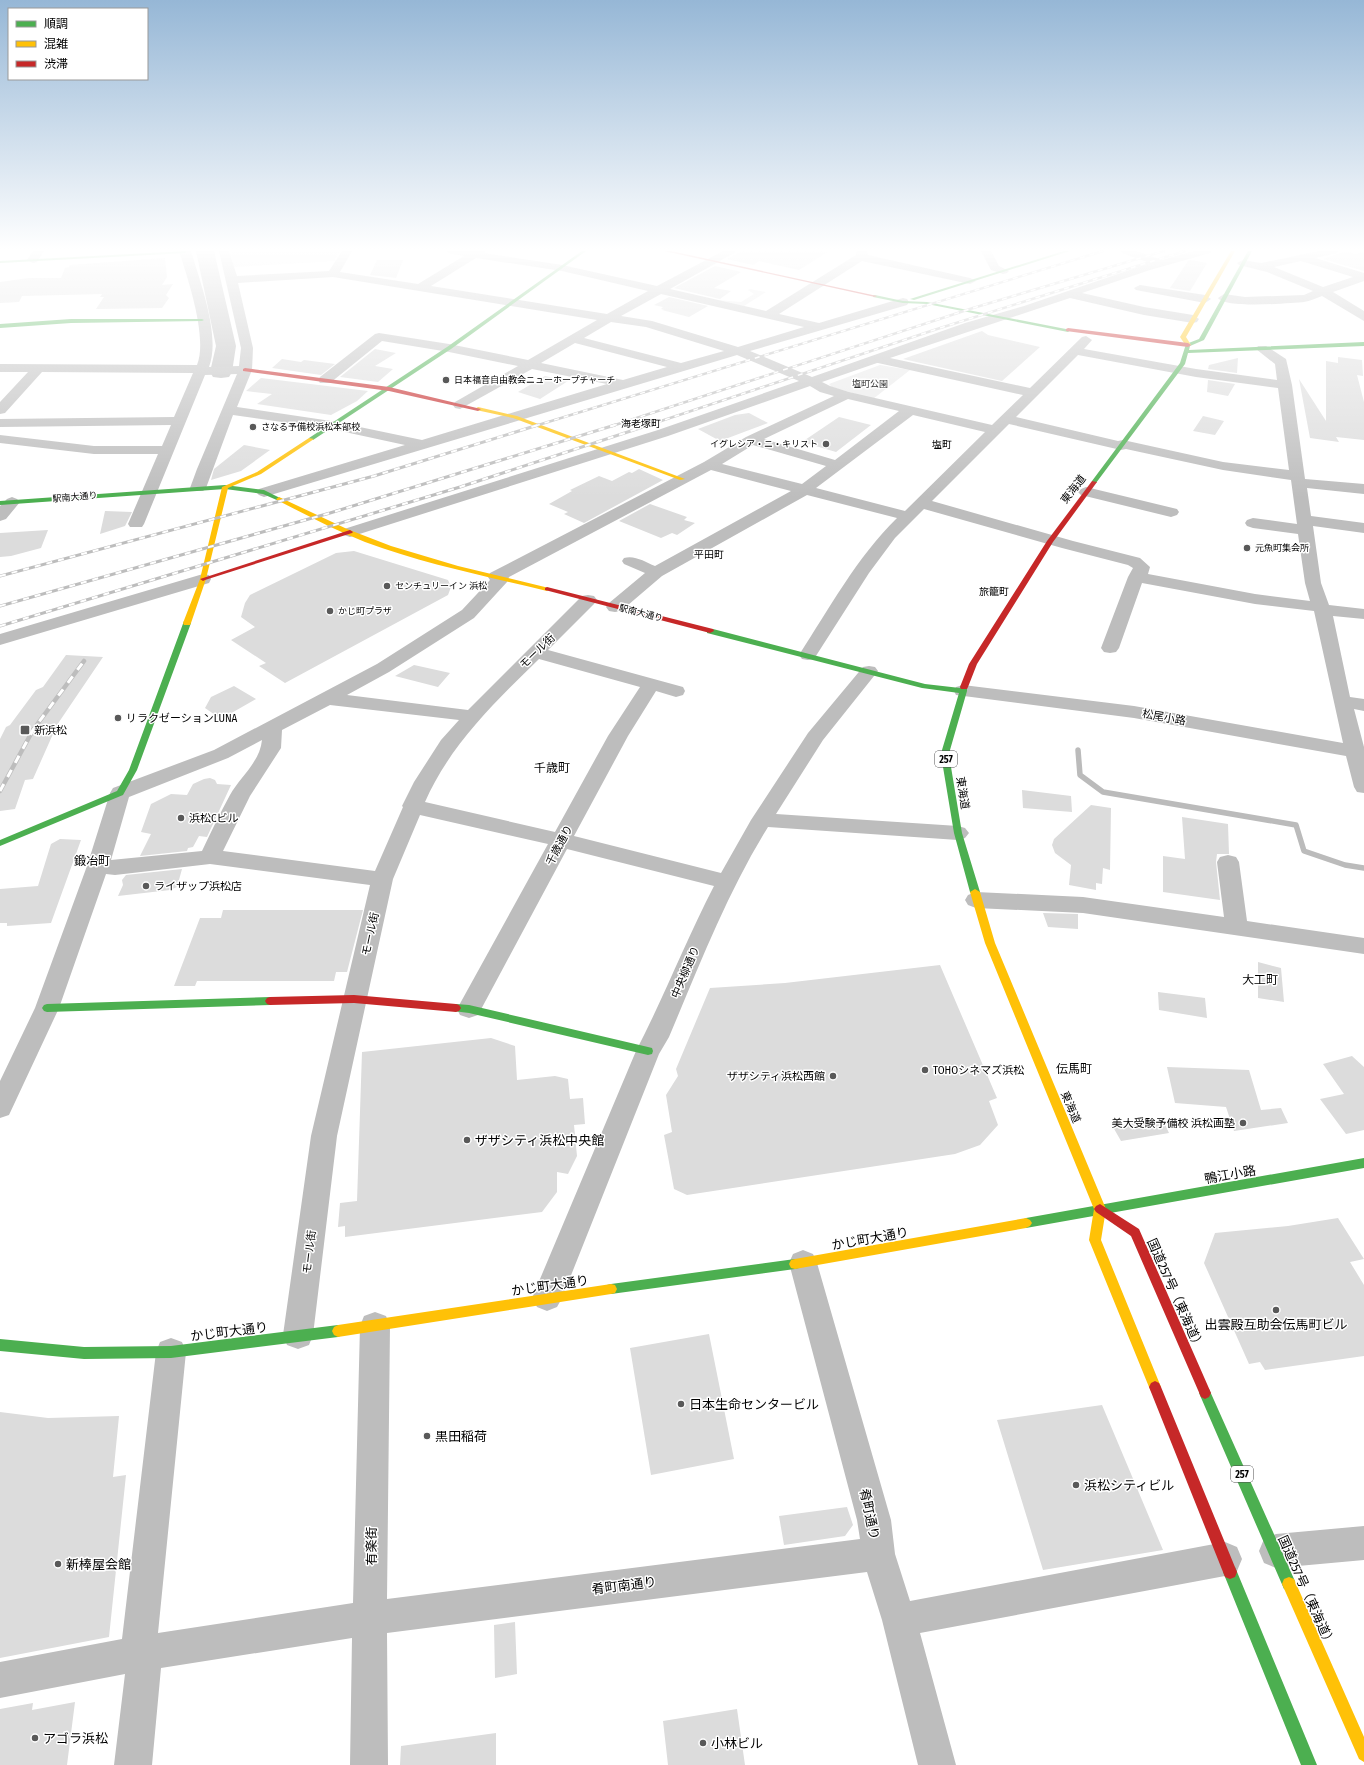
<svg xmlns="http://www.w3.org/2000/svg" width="1364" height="1765" viewBox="0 0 1364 1765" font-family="'Fira Sans Condensed','Noto Sans JP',sans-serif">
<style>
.green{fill:#e9e9e9}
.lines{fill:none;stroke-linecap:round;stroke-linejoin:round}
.stream{stroke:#bbb;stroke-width:5.5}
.river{fill:#bbb;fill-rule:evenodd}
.building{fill:#dcdcdc}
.street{fill:#bdbdbd;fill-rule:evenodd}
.fast{fill:#4caf50;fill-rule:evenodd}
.slow{fill:#ffc107;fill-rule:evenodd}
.jam{fill:#c62828;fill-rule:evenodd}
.rail-far2-casing{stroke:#bdbdbd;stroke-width:2.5}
.rail-far1-casing{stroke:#bdbdbd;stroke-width:3}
.rail-casing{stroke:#bdbdbd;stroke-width:4.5}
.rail-far2{stroke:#fff;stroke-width:1.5;stroke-dasharray:5;stroke-linecap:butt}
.rail-far1{stroke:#fff;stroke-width:2;stroke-dasharray:6;stroke-linecap:butt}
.rail{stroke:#fff;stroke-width:3;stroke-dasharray:8;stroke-linecap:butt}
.poi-dot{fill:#595959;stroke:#fff;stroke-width:1.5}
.labels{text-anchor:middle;stroke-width:3;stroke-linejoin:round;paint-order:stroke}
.far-poi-label{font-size:9px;fill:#000;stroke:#fff;text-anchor:start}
.far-park-label{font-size:9px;fill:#2e2e2e;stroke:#fff}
.far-street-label{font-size:9px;fill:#000;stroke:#fff}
.far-neighbourhood-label{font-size:10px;fill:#000;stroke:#fff}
.shield{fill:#fff;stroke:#4c4c4c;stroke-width:1}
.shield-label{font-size:10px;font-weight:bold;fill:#000}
.street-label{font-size:11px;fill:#000;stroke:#fff}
.poi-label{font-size:11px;fill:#000;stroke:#fff;text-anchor:start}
.neighbourhood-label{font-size:12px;fill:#000;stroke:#fff}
.near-poi-label{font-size:13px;fill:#000;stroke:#fff;text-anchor:start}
.near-street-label{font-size:13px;fill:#000;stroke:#fff}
</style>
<rect width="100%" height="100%" fill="#fff"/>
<path class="green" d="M230,251H339L334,261L234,267Z
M750,289L766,292L744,306L716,300L741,302L754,294L748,290Z
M880,365L910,370L873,399L832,387L829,384Z"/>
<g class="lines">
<path class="stream" d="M1078,750L1080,775L1103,792L1296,825L1304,851L1345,865L1364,868"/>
<path class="river" d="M196,251H214L236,346L232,372L229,377L221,378L213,377L210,372L216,346Z"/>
</g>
<path class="building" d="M742,251H829L799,270L759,261L753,265L727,259Z
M1345,251L1356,254L1364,251V271L1323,259Z
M165,258L167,277L162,285L173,284L166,295L169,298L162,308L96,309L104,297H100L102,294L22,296L19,302L0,303V282L29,278H61L65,268L69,267L70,265Z
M377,260H403L396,278L370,275Z
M1191,260L1207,263L1190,291L1170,288L1188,261Z
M715,266L741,272L714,288L731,291L720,299L674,288Z
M669,297L708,306L689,317L662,310H664L661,309L663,307L654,305Z
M982,331L988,335L1040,347L1002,381L903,359Z
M375,349L396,353L375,366L393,369L378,382L340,377Z
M1338,357L1362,360L1363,376L1357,375L1364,402V440L1336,437L1339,442L1310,438L1299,379L1326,421V361L1338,363Z
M1238,358L1237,373L1208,369L1209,365Z
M282,359L301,362L304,360L335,364L321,375L272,368Z
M545,376L568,381L540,399L518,392Z
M261,378L368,391L357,401L331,415L257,404L272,394L246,391Z
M1208,380L1235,384L1228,396L1207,392Z
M749,413L768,423L720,441L698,429L735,415Z
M1203,416L1224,421L1215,435L1193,431Z
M839,417L871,425L836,452L802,442Z
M244,445L270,450L241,471L211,480L214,469Z
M639,469L663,480L584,523L564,514L568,512L549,504L572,491L570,490L599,476L612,481L629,472L632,473Z
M650,504L687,517L684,520L695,523L677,535L672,533L661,538L619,521Z
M105,511L132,512L125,526L100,534Z
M48,530L41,548L11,556L0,557V533Z
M354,551L448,580L451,587L448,595L285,683L259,666L266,663L231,640L255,627L241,617L245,603L250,595L336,553Z
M66,655L103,657L57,725L33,779L25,780L15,809L0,811V739L6,727L10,725L36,690L43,687Z
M414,665L450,673L438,687L395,676Z
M234,686L256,699L221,719L205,708L211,697Z
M210,778L215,780L217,784L231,785L207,837L199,836L193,847L188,848L187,851L140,856L151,834L141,832L151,804L171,794L187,795L193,784L204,779Z
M1022,790L1071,796L1072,812L1023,808Z
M1091,805L1111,808L1110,870L1103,868L1102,884L1096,883V890L1069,885L1071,865L1055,853L1052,845L1054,839Z
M1182,817L1228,824L1229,854H1217L1216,862L1220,900L1163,892V856L1185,859Z
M60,839L81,840L51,923L7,926V923H0V889L38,886L51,844Z
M182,869L177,887L170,890L118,896L123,885L122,880L126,875Z
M223,910H363L347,972H336L334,981H197L195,986H174L200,918H221Z
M1043,913L1078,914V929L1048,927Z
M1258,962L1281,968L1284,1002L1258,998Z
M940,965L997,1098L989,1101L998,1125L980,1145L955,1154L687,1195L674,1189L664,1135L672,1132L666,1095L678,1076L676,1069L710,988L785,983Z
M1158,992L1205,998L1207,1018L1159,1010Z
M491,1038L515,1046L517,1080L555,1076L568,1079L570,1099L583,1098L585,1124L574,1125L577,1156L568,1174L557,1172V1192L542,1212L345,1237V1226L338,1227L340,1203L357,1201L362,1052Z
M1352,1056L1364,1067V1130L1346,1134L1320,1099L1344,1094L1323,1064Z
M1167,1067L1249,1070L1261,1110L1281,1108L1288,1123L1234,1131L1226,1107L1175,1103Z
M1162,1118L1169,1133L1121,1141L1113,1127Z
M1338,1218L1364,1259L1350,1262L1364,1285V1356L1265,1370L1260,1362L1249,1364L1204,1263L1215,1233L1288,1226Z
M709,1334L734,1459L651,1475L630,1348Z
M1102,1405L1163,1550L1043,1570L997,1420Z
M0,1412L48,1418L119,1416L113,1477L126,1475L109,1637L0,1658Z
M847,1507L853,1525L845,1536L784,1545L779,1516Z
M515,1622L517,1674L495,1678L494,1625Z
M75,1702L67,1765H0V1709L33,1703L32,1710Z
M737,1709L745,1765H668L663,1721Z
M496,1733V1765H400L401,1746Z"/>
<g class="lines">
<path class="street" d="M33,251H44L37,262L33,263L27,260Z
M179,251H191C200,282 221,336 209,367L239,366L241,348L219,251H229L237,276L329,271L342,251H352L340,272L418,284L464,256L448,253L447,251H485L484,253L562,265L657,286L723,251H735L734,253L670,289L766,311L856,255L857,251H867L868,255L970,278L976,281L970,284L862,261L779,314L819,323L903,298L907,299L909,302L907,305L750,351L812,377L965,323L1024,306L1150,263L1122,253L1121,251H1136L1162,260L1194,251H1211L1210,253L1150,270L1082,293L1144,307L1193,315L1199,319L1197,322L1193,323L1144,315L1070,298L890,358L1030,388L1082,337L1086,336L1092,340L1084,349L1196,369L1277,380L1275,364L1256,349L1258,346H1266L1286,359L1292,385L1305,479L1364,484V494L1307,488L1311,516L1364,523V533L1313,526L1321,583L1329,605L1364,609V619L1333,616L1350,697L1364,699V711L1354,709L1364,747V793L1357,792L1354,787L1346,756L1134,718L956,695L954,691L956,687L963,685L1134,706L1343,743L1314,611L1255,604L1142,583L1119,648L1116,652L1110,653L1104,652L1101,648L1128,577L1133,568L1128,565L1062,548L924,509L895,538L869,573L814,659L808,660L802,659L799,655C829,609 857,557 897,518L807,495L662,576L621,611L615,612L609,611L606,607L609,603L645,573L624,564L622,561L624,558C635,555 645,562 655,566L791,491L711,470L509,577L507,582L474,618L389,672L347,695L468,710L582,596L588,595L594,596L597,600L594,604L548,650L683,687L685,691L683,695L676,697L656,691L628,736L574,836L721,873L751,820L808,733L863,667L869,666L875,667L878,671L823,740L776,814L958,826L965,828L969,833L965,838L958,840L768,827C727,893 699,966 669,1037L659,1054L562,1298L557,1307L547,1311L537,1307L532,1298L636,1051C664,997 686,940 714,886L567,849L478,1015L469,1018L460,1015L457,1009L548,844L420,815L393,879L337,1136L313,1335L309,1345L298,1349L287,1345L283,1335L311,1136L370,885L210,864L115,875L106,874L59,1008L9,1115L0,1118V1081L35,1008L87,866L110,793L113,788L214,750L377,664L462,610L490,580L488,577L490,573L704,462L746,437L834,396L820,392L810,386L668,436L350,537L344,535L342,532L344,529L658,430L799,381L737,355L264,497L259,495L256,492L259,489L405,445L331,429L233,415L206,488L203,491H193L190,488L197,469L237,374L205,375L144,524L142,527H130L128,524L158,454H94L0,443V435L94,446H162L171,425L0,427V419L174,417L193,373L42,372L5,413L0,414V402L28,372H0V364L197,365C208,338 188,279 179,251ZM476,258L562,271L648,291L607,314L431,286ZM333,277L597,320L528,360L449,344L379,333L375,334L320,377L318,380L320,383H330L382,341L449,352L518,366L455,402L453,405L455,408L460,409L532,369L607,384L422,440L331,421L237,407L252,370L253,348L238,283ZM661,294L804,327L738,347L652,321L621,316ZM611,322L646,327L724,351L681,363L584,338ZM575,343L667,367L623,380L541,363ZM1078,355L1196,377L1278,388L1289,470L1223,462L1123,440L1118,441L1016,417ZM877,363H878L1023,395L992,425L849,392L830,386L822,382ZM848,399L899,411L835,460L764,439ZM913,415L985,432L905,511L816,488ZM1009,424L1121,450L1126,449L1223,470L1291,480L1297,524L1253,518L1247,520L1245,523L1247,526L1253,528L1298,534L1305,583L1310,601L1255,594L1148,574L1150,567L1140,558L1073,541L932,501ZM753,445L826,466L802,484L722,464ZM539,659L640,687L608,736L555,832L425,802C450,745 495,702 539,659ZM330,705L459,720L441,740L414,782L402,806L403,807L375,871L223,851L250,796L281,748L282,730ZM262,740C260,762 240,777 230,795C220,813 211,832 202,851L111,860L129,797L228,758Z
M981,251H991L999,266L1009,271L1007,273L1003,274L991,270Z
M1319,251H1338L1337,253L1315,258L1364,273V281L1333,292L1364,311V321L1322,296C1316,298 1310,301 1304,302C1290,303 1226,309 1218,298L1224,294L1245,297L1304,295L1313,291L1267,272L1239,265L1237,263L1243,260L1261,263ZM1301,261L1353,277L1323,287L1274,267Z
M1140,285L1205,295L1211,299L1205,303L1136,290L1134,288Z
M1086,487L1177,509L1179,512L1177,515L1171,517L1081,495L1078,492L1081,489Z
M12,497L17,499L20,502L6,519L0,521V506L7,499Z
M203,574L209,575L211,579L209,583L0,645V634Z
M1228,855L1236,857L1239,862L1247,921L1364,938V954L1083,913L976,908L968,905L965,900L968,895L976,892L1083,897L1224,917L1217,862L1220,857Z
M803,1250L813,1254L817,1263L891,1520L895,1554L910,1601L1225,1542L1237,1547L1242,1559L1237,1571L1225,1576L920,1633L956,1765H918L882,1620L867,1572L387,1633L388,1765H350L352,1638L161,1668L152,1765H114L125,1674L0,1698V1662L122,1639L156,1352L160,1342L171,1338L182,1342L186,1352L158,1633L353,1603L360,1326L364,1316L375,1312L386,1316L390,1326L387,1599L860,1539L857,1520L789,1263L793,1254Z
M1364,1526V1560L1276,1568L1264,1563L1259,1551L1264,1539L1276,1534Z"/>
<path class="fast" d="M187,251L185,253L0,263V261Z
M582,251H586L451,349L313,440H309V438L447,347Z
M1064,251H1070L914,300L910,299Z
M1248,251H1252L1204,340L1190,346L1189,350L1364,342V346L1188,353L1185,364L1096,483H1092V481L1180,363L1186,344L1199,339Z
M875,295L903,301L927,302L1071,330L1068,332L927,304L903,303L873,297V295Z
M71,319H202L204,320L202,321L71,323L0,328V324Z
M225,485L264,490L282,499L279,501L263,494L225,489L0,505V501Z
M184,621H190L191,623L137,770L123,795L0,846V840L117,791L129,770Z
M707,629H713L925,684L960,688L961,685H967V691L950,750V761L962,833L980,892L978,894H972L970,892L954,833L942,761V750L959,693L922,688L707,633Z
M270,997L273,998L275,1001L273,1004L270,1005L47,1012L44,1011L42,1008L44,1005L47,1004Z
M456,1004L469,1005L648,1047L652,1048L653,1051L652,1054L648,1055L469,1013L453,1011L451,1008L453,1005Z
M1364,1158V1168L1026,1228L1022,1226L1020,1223L1022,1220L1026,1218Z
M795,1259L799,1260L801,1264L799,1268L795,1269L611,1294L607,1293L605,1289L607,1285L611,1284Z
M338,1325L342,1327L344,1331L342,1335L338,1337L171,1358L84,1359L0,1351V1339L84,1347L171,1346Z
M1205,1387L1209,1389L1294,1579L1296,1584L1294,1589L1289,1591L1284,1589L1199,1393L1201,1389Z
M1230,1565L1235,1567L1317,1765H1301L1223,1572L1225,1567Z"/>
<path class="slow" d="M1231,251H1235L1186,337L1191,345L1186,346L1180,337Z
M478,407L517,416L685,479L680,480L513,418L476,410L475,409Z
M309,438L314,439L261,474L228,488L206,579L191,623L190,625H184L183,623L200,579L222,487L257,472Z
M279,497L347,529L391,546L458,566L549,588L550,589L547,591C486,576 424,564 365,542C335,530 306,515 277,500L276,499Z
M975,889L980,892L995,943L1106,1209L1101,1240L1161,1387L1159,1391L1155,1393L1151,1391L1149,1387L1089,1240L1094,1209L985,943L970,892Z
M1026,1218L1030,1220L1032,1223L1030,1226L1026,1228L795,1269L791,1268L789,1264L791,1260L795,1259Z
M611,1284L615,1285L617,1289L615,1293L611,1294L338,1337L334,1335L332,1331L334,1327L338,1325Z
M1289,1577L1294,1579L1364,1737V1762L1359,1759L1282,1584L1284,1579Z"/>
<path class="jam" d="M664,251H671L877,296L875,297Z
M1068,328L1188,343L1191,345L1188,347L1066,331V329Z
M245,368L389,387L481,409L478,411L389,391L243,371V369Z
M1092,481L1097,482L1053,542L977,664L968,687L967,689H961L960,687L969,664L1047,541Z
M350,530L353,532L352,533L205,580L203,581L200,579Z
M547,587L713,629L714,631L710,633L545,590V588Z
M354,995L456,1004L459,1005L461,1008L459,1011L456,1012L354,1003L270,1005L267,1004L265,1001L267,998L270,997Z
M1100,1204L1139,1229L1211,1393L1209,1397L1205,1399L1201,1397L1131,1236L1096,1212L1094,1209L1096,1206Z
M1155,1381L1159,1383L1161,1387L1237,1572L1235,1577L1230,1579L1225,1577L1149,1387L1151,1383Z"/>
<g class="rail-far2-casing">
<path id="rail-far2" d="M535,426L1103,251
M612,426L973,308L1164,251
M646,426L937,329L1185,251"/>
</g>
<g class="rail-far1-casing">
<path id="rail-far1" d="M0,576L374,476L538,425
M0,606L330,513L615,425
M0,626L460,487L649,425"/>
</g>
<g class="rail-casing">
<path id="rail" d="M0,791L33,730L84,661"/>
</g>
<use href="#rail-far2" class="rail-far2"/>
<use href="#rail-far1" class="rail-far1"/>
<use href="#rail" class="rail"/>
</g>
<linearGradient id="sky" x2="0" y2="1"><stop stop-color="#96b7d6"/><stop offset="0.5" stop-color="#fff"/><stop offset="1" stop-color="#fff" stop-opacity="0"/></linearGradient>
<rect width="1364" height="498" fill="url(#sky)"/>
<g class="poi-dot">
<circle cx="446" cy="380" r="4"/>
<circle cx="253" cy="427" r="4"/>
<circle cx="826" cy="444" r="4"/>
<circle cx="1247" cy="548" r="4"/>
<circle cx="387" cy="586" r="4"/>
<circle cx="330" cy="611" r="4"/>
<circle cx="118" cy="718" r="4"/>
<rect x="20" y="725" width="10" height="10" rx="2"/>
<circle cx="181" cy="818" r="4"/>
<circle cx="146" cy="886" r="4"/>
<circle cx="925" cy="1070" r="4"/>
<circle cx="833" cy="1076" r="4"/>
<circle cx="1243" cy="1123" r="4"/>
<circle cx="467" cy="1140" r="4"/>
<circle cx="1276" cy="1310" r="4"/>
<circle cx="681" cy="1404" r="4"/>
<circle cx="427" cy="1436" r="4"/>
<circle cx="1076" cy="1485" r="4"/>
<circle cx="58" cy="1564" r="4"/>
<circle cx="35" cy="1738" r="4"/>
<circle cx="703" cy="1743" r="4"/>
</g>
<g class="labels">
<g class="far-poi-label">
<text x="454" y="383">日本福音自由教会ニューホープチャーチ</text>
<text x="261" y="430">さなる予備校浜松本部校</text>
<text x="818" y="447" text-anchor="end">イグレシア・ニ・キリスト</text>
<text x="1255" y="551">元魚町集会所</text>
<text x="395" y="589">センチュリーイン 浜松</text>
<text x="338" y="614">かじ町プラザ</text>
</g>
<g class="far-park-label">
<text x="870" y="387">塩町公園</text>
</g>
<g class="far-street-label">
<text transform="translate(75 497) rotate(-5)" y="3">駅南大通り</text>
<text transform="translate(641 613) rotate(14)" y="3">駅南大通り</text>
</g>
<g class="far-neighbourhood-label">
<text x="641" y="427">海老塚町</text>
<text x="942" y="448">塩町</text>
<text x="709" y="558">平田町</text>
<text x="994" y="595">旅籠町</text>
</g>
<g class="shield">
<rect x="935" y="751" width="22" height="16" rx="3"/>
<rect x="1231" y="1466" width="22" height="16" rx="3"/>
</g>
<g class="shield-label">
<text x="946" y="763">257</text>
<text x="1242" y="1478">257</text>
</g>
<g class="street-label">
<text transform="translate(1073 489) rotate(-52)" y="4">東海道</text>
<text transform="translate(537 651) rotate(-44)" y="4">モール街</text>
<text transform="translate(1164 717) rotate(10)" y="4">松尾小路</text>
<text transform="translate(963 793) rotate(81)" y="4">東海道</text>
<text transform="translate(559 845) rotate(-62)" y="4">千歳通り</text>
<text transform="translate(370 934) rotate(-78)" y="4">モール街</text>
<text transform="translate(685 972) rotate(-67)" y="4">中央柳通り</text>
<text transform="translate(1071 1107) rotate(67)" y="4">東海道</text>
<text transform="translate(309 1252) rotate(-83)" y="4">モール街</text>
</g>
<g class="poi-label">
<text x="126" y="722">リラクゼーションLUNA</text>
<text x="34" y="734">新浜松</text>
<text x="189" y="822">浜松Cビル</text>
<text x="154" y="890">ライザップ浜松店</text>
<text x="933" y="1074">TOHOシネマズ浜松</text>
<text x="825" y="1080" text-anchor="end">ザザシティ浜松西館</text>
<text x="1235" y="1127" text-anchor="end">美大受験予備校 浜松画塾</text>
</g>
<g class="neighbourhood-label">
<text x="552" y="772">千歳町</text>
<text x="92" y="865">鍛冶町</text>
<text x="1260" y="984">大工町</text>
<text x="1074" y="1073">伝馬町</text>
</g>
<g class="near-poi-label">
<text x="475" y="1145">ザザシティ浜松中央館</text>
<text x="1276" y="1329" text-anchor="middle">出雲殿互助会伝馬町ビル</text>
<text x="689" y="1409">日本生命センタービル</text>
<text x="435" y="1441">黒田稲荷</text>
<text x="1084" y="1490">浜松シティビル</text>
<text x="66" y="1569">新棒屋会館</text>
<text x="43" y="1743">アゴラ浜松</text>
<text x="711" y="1748">小林ビル</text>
</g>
<g class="near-street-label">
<text transform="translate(1230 1174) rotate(-10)" y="5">鴨江小路</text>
<text transform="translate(870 1238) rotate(-10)" y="5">かじ町大通り</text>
<text transform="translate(550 1285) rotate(-8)" y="5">かじ町大通り</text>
<text transform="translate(1176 1294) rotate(66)" y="5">国道257号（東海道）</text>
<text transform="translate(229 1331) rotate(-7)" y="5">かじ町大通り</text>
<text transform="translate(870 1514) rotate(78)" y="5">肴町通り</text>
<text transform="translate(371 1546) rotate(-90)" y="5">有楽街</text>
<text transform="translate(624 1585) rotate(-7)" y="5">肴町南通り</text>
<text transform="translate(1307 1591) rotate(66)" y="5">国道257号（東海道）</text>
</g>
</g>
<rect x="8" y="8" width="140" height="72" fill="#ffffff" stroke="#999999"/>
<rect x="16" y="21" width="20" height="6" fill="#4caf50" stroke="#999999"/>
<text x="44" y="28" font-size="12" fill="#000000">順調</text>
<rect x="16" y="41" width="20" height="6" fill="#ffc107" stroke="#999999"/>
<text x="44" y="48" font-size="12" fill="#000000">混雑</text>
<rect x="16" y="61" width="20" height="6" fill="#c62828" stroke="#999999"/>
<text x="44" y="68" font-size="12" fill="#000000">渋滞</text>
</svg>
